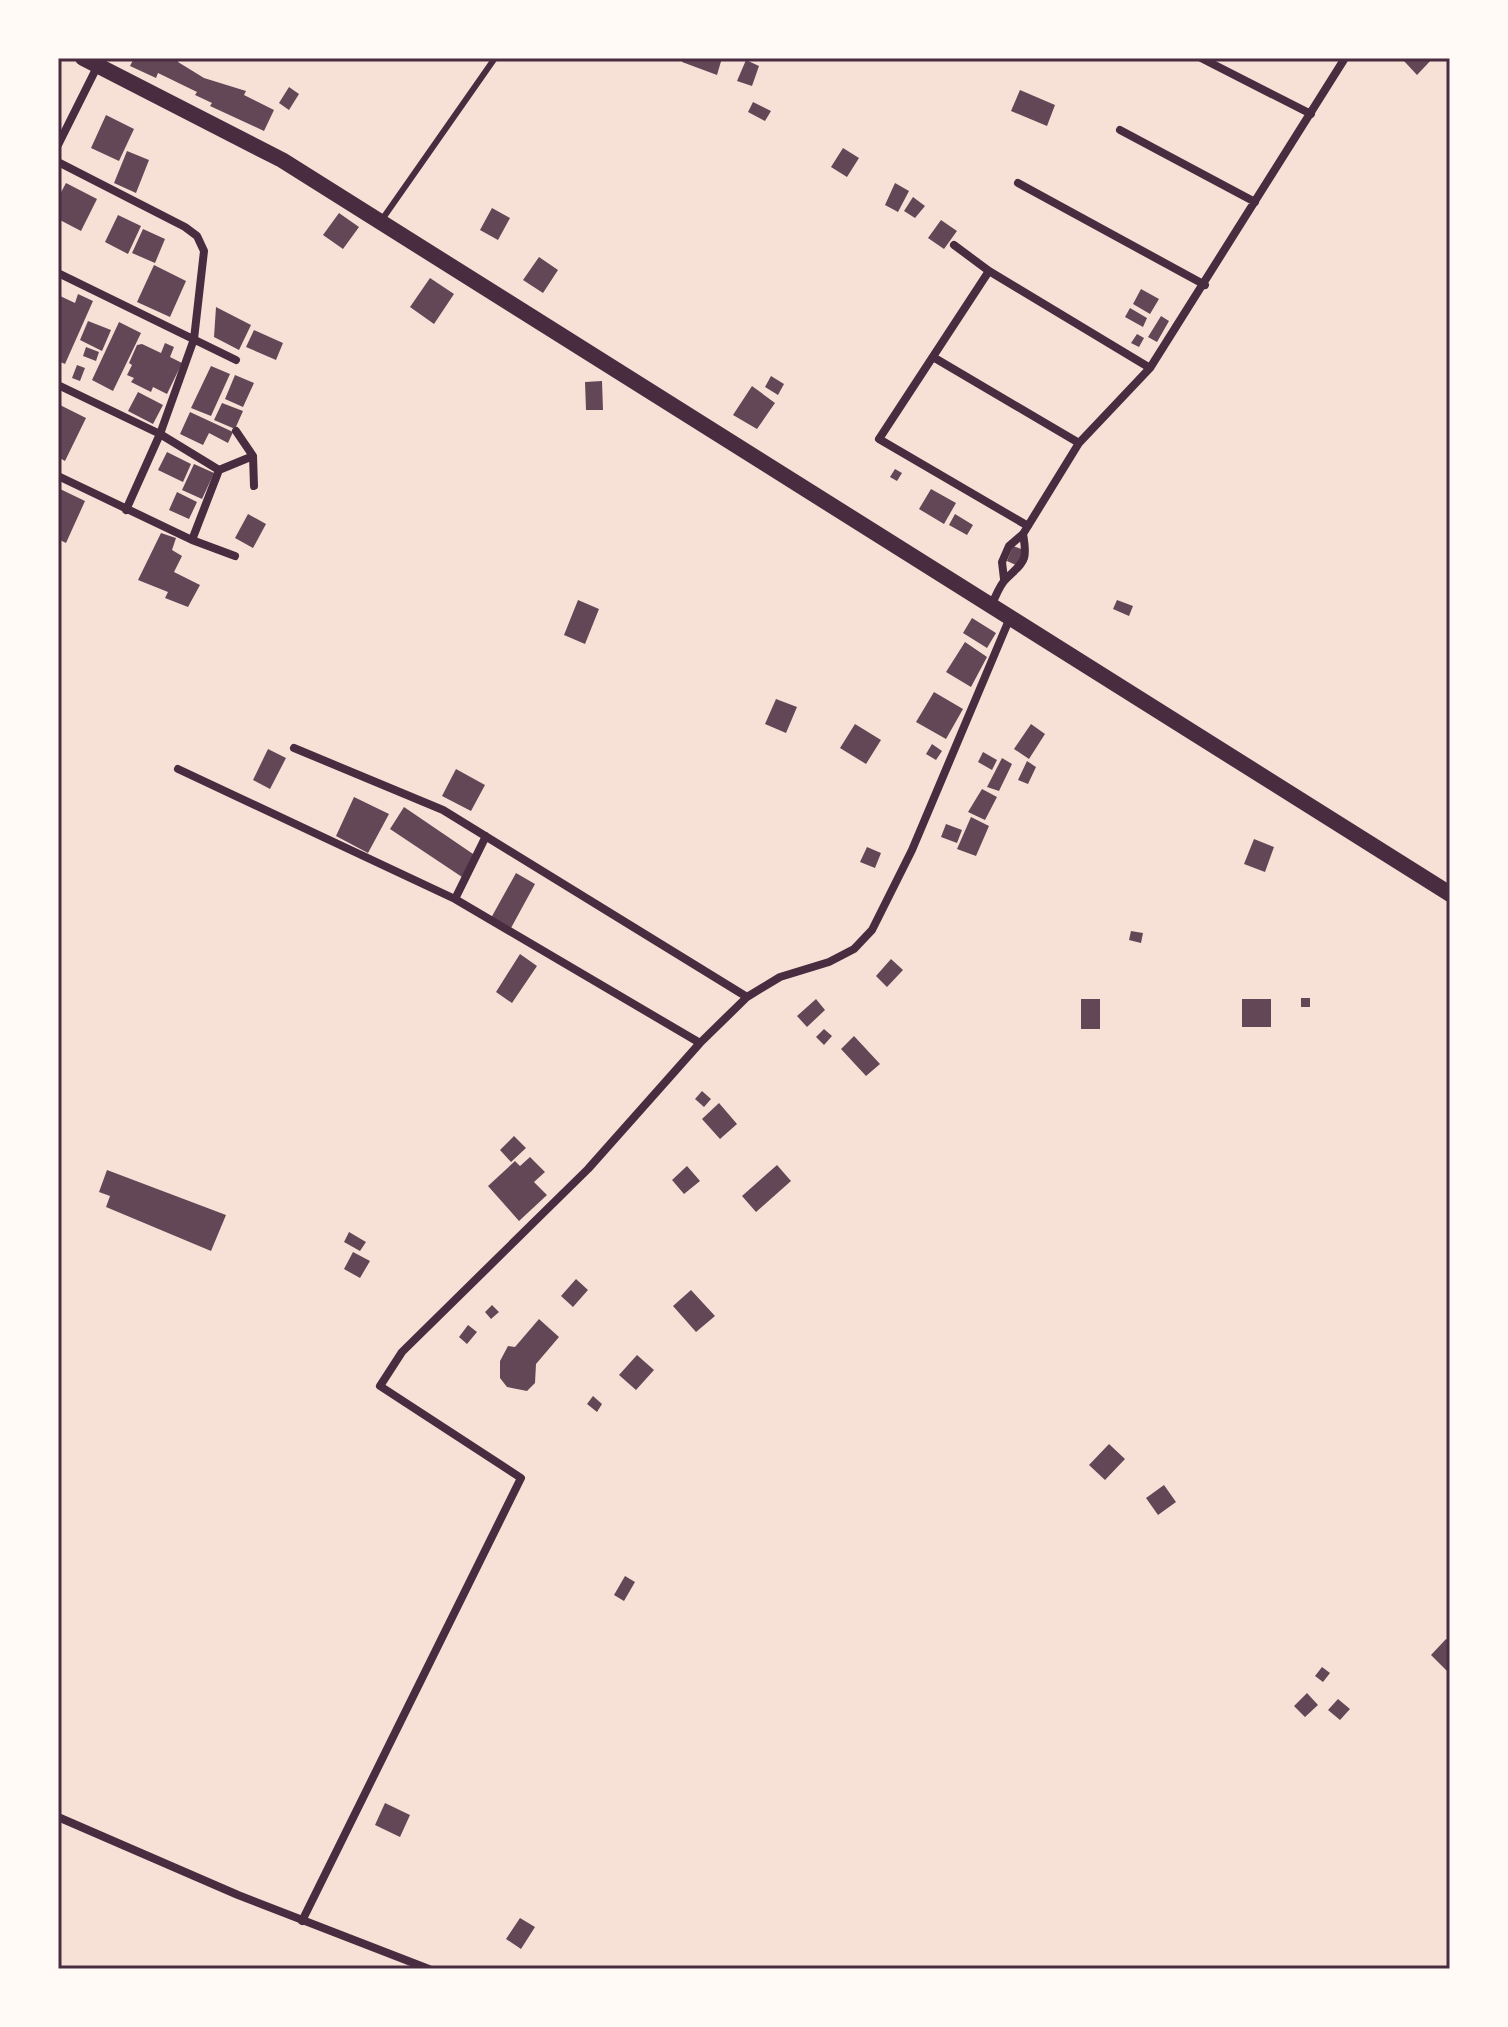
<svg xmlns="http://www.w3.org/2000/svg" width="1508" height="2027" viewBox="0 0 1508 2027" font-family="Poppins,sans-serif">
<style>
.building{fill:#644757}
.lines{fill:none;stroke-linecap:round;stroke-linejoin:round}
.service{stroke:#4a2c40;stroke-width:6}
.minor{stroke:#4a2c40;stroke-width:8}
.secondary{stroke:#4a2c40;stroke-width:16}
.neatline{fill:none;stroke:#4a2c40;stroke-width:3}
</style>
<rect width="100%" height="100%" fill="#f7e1d7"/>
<path class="building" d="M134,58H179L178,62L204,78L246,91L244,95L274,110L264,131L210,106L212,103L195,95L197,92L158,73L156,78L130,66Z
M684,58H722L717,75L682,62Z
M1407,58H1433L1417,75L1404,61Z
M746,60L759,66L752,86L737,81Z
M289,87L299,94L289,110L279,103Z
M1020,90L1055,105L1047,126L1011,111Z
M753,102L771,111L765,121L748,112Z
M106,115L134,129L119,161L91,148Z
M843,148L859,158L847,177L831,167Z
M127,151L149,160L136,193L114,183Z
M66,183L97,199L81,231L58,219V198Z
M895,183L909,191L898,212L885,205Z
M913,197L925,206L915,218L904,211Z
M492,208L510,218L498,240L480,230Z
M339,213L359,227L343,249L323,235Z
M118,215L141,226L128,254L105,242Z
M941,220L957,231L944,249L928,238Z
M143,229L165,239L155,263L132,253Z
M539,257L558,270L543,293L523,280Z
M154,265L186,281L170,317L137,302Z
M430,278L454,294L434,324L410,307Z
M1141,289L1159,299L1150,314L1133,304Z
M78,294L93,301L65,364L58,361V295L75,303Z
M216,307L251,325L239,350L214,337Z
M1130,308L1147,318L1143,327L1125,317Z
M1161,316L1169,321L1157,342L1148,337Z
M88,321L111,330L102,351L80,340Z
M119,322L141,333L113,391L92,380Z
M254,330L283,343L276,360L246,347Z
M1137,334L1144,338L1139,347L1131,343Z
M165,343L174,347L170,357L182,363L167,394L153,387L151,392L131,382L134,378L127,375L132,365L129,363L137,345L142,344L161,353Z
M86,347L99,352L96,361L83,356Z
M77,365L85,368L80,381L72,378Z
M211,366L230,374L211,416L191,408Z
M235,375L254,383L243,407L225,399Z
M771,376L784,384L778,395L765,387Z
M602,381L603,410H586L585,382Z
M752,386L775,403L757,429L733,415Z
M138,392L163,405L153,424L128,411Z
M222,403L243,411L235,429L214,420Z
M58,404L86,418L65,461L58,457Z
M190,412L233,432L228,443L209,433L203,445L180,434Z
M167,452L191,464L183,482L158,470Z
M194,464L214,473L202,499L182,490Z
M895,469L902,473L897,481L890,477Z
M58,488L85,501L66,543L58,539Z
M931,489L956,503L944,524L919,509Z
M177,492L197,502L189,519L169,510Z
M248,514L266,524L253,548L235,538Z
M955,514L973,525L967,535L949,525Z
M161,533L176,538L172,550L182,556L174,572L200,585L188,607L165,598L168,592L138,580Z
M1013,546L1024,550L1018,566L1007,561Z
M578,600L599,609L585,644L564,635Z
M1117,600L1133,606L1129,616L1113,609Z
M972,618L996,633L987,648L963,633Z
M965,642L987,657L971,687L946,672Z
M934,692L963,709L946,739L916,722Z
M776,699L797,707L786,733L765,724Z
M855,724L881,740L866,764L840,748Z
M1031,724L1045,734L1029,759L1014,749Z
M932,744L942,751L936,760L926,754Z
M268,749L286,758L270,789L253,780Z
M983,752L997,760L992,770L978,762Z
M1002,758L1012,764L999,791L987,787Z
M1027,761L1036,767L1028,784L1018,780Z
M456,769L485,785L471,811L442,796Z
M982,789L997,797L985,820L968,812Z
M354,797L389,814L368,853L336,836Z
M404,807L476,856L462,877L390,829Z
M971,817L989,826L976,856L957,849Z
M946,824L962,830L957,843L941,837Z
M1254,839L1274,847L1265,872L1244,864Z
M867,847L881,853L875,868L860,862Z
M516,873L535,884L511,928L491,918Z
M1131,931L1143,933L1141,943L1129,940Z
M520,954L537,966L512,1003L496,992Z
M891,959L903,970L887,987L876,976Z
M1301,998H1310V1007H1301Z
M816,999L825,1010L807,1027L797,1016Z
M1081,999H1100V1029H1081Z
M1242,999H1271V1027H1242Z
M824,1029L832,1036L824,1045L816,1037Z
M854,1036L880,1064L866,1076L841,1049Z
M702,1091L711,1099L704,1107L695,1099Z
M719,1103L737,1124L720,1139L702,1119Z
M514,1136L526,1148L511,1162L500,1150Z
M530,1157L545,1172L534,1182L547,1195L519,1221L488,1186L515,1161L520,1166Z
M777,1165L791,1181L756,1212L742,1196Z
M687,1166L700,1181L684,1194L672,1180Z
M107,1170L226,1215L211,1251L106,1207L110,1196L99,1192Z
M349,1232L366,1242L360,1251L344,1242Z
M353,1252L370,1261L360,1278L344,1269Z
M576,1279L588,1290L573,1307L561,1296Z
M691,1290L715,1316L696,1332L673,1306Z
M492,1305L499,1312L491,1319L485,1312Z
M539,1319L559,1337L536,1364L535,1383L527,1391L507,1387L500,1378V1361L508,1346L515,1347Z
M468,1325L477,1332L467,1344L459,1337Z
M637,1355L654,1370L636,1390L619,1375Z
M593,1396L602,1404L597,1412L587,1404Z
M1109,1444L1125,1459L1105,1480L1089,1465Z
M1164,1485L1176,1502L1158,1515L1146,1498Z
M625,1576L635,1582L624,1601L614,1595Z
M1446,1639L1450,1642L1447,1671L1431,1655Z
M1322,1667L1330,1673L1323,1682L1315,1676Z
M1307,1693L1318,1705L1305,1717L1294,1706Z
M1338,1699L1350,1709L1340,1720L1328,1710Z
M385,1803L410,1815L400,1837L375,1825Z
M520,1918L535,1927L521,1949L506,1939Z"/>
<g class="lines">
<path class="service" d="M381,221L495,58"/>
<path class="minor" d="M1201,58L1311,114
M1120,130L1255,202
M58,145L98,65
M58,162L185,227L197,236L204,251L194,339L160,434L126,510
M1018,183L1205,285
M954,245L989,271L1150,368
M989,271L879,439L1028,526
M58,273L236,360
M933,357L1079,443
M58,385L160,434L219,470
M236,431L253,456L254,486
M58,476L192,540L235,556
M192,540L219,470L253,456
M1004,579L1002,562L1009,546L1023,534L1079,443L1150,368L1345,58
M990,608C995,599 999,585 1006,579C1024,561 1028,562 1023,534
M294,748L443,810L747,997
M178,769L455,899L700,1043
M455,899L486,836
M58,1817L238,1895L429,1969
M302,1921L521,1478L380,1386L402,1352L588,1169L700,1043L747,997L780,977L829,962L854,949L872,930L912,850L1009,620"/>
<path class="secondary" d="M83,58L282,160L1450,894"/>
</g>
<rect width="1508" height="2027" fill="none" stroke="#fffaf5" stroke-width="120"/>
<rect x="60" y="60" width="1388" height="1907" class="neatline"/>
</svg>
